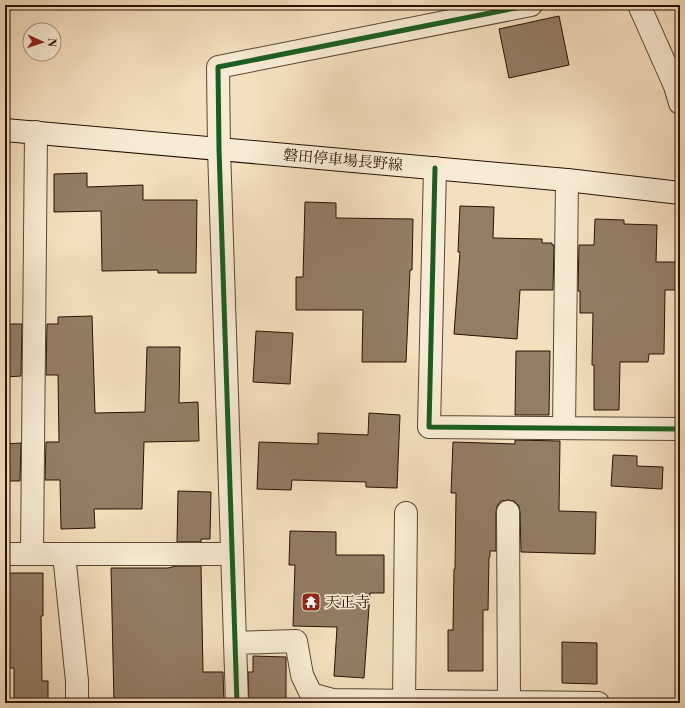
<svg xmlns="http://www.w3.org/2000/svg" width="685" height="708" viewBox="0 0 685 708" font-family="'Libre Bodoni','Noto Serif JP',serif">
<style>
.building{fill:#927d66;stroke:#281106}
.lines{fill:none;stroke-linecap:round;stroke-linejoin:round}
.minor-casing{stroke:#5b4534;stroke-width:24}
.tertiary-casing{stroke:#5b4534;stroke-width:24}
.secondary-casing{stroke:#281106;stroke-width:24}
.minor{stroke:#f8ebd5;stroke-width:22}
.tertiary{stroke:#f8ebd5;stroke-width:22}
.secondary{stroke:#f8ebd5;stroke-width:22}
.cycleway-casing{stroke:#f8ebd5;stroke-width:8}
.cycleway{stroke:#1b5e20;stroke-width:5}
.labels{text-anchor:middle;stroke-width:3.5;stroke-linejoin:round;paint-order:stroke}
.street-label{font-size:15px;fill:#281106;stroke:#f8ebd5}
.poi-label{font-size:15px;fill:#281106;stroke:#f8ebd5;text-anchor:start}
</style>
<rect width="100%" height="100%" fill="#f4e0be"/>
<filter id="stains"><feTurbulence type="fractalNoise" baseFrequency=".005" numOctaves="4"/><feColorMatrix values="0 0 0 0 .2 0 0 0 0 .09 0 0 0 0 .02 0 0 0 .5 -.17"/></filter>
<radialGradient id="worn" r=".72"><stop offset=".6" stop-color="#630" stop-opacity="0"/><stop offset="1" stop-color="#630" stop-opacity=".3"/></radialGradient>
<path class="building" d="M559,16L569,65L509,78L499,29Z
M87,173V187L143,185V200H197L196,273H158V270L102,271L101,211L54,212V174Z
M305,202L336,203V218L413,219L412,270H410L406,362H362L363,310H296V277H303Z
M460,206L494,207L493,238L542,239V243H552V245H554L553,290H520L517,339L454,334L460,252H458Z
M595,219L624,220V224L657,225L656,262H676V268H680V290H665L664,354H649L648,362H620L619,410H594V365H592L593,313H580V291H578L579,245H594Z
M92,316L95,413L145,412L147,347H180L179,403L198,402L199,441L144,442L142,509H94L95,528L61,529L60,480H45L46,442H59L58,375H46L47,324H58V317Z
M5,324H22L21,376L5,377Z
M256,331L293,333L290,384L253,382Z
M516,351H550L549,415H515Z
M369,413L400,415L397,488L366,487V482L292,480L291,490L257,489L259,442L318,444V433L368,435Z
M515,440L560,441L559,511L596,512L595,554L521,552L520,512L519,506L514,501L508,500L501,501L497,506L496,512V551H490V557H489L488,610H483V671H448V630H453L454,569H455L456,493H451L453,442L515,444Z
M21,443L20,481H5V444Z
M613,455L637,456V466L663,467L662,489L611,486Z
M178,491L211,492L210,539H201V542H177Z
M290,531L336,532V555H384V593H370L364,678L334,676L337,627L293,626L295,565H289Z
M176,566H201L203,672H223L224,703H114L111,568H168Z
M9,573H43V616H41L42,681H48V703H14V668H8Z
M562,642L597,643V684L562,683Z
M253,656L286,657V703H249L248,672H253Z"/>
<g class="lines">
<g class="minor-casing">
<path id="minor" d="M435,168L429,427L680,429
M564,428L567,180
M508,512L509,702
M5,554H231
M32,554L36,132
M64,554L77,681V703
M235,643L296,641L302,675L311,694L333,700L598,703
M404,701L406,513
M237,703L219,149L218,67L531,5"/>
</g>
<g class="tertiary-casing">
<path id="tertiary" d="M639,5L675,86L680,103"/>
</g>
<g class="secondary-casing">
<path id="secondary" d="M5,130L567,180L680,193"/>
</g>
<use href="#minor" class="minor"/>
<use href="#tertiary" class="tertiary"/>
<use href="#secondary" class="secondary"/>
<g class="cycleway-casing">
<path id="cycleway" d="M435,168L429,427L680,429
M237,703L219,149L218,67L531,5"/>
</g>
<use href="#cycleway" class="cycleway"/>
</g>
<defs>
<g id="temple-square" transform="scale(1)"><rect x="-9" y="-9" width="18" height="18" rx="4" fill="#8f2418" stroke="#f8ebd5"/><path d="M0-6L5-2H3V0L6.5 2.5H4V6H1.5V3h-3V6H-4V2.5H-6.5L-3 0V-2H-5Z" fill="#fff"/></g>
</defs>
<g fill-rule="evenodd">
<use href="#temple-square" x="311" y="602"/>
</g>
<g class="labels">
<g class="street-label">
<text transform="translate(343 160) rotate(5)" y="5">磐田停車場長野線</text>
</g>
<g class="poi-label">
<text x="325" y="607">天正寺</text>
</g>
</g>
<rect width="685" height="708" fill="none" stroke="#f4e0be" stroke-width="20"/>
<rect x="6" y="6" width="673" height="696" fill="none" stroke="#281106" stroke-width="2"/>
<rect x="10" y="10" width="665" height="688" fill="none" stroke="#281106"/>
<g transform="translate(42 42) rotate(93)"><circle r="19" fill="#f8ebd5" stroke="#a59482"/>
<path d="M0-3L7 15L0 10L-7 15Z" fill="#8f2418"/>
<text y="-6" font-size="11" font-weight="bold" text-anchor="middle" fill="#281106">N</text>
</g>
<rect width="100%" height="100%" filter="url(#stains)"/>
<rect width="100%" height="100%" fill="url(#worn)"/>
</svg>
